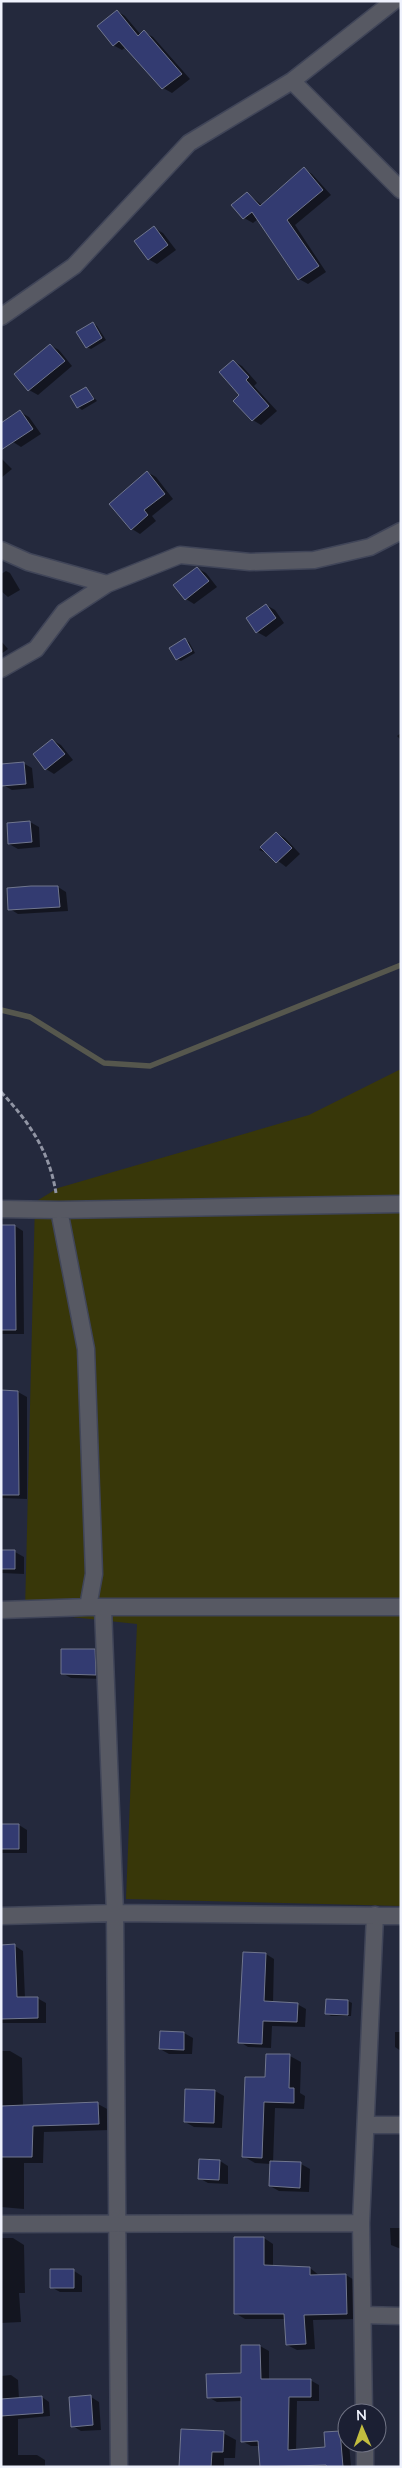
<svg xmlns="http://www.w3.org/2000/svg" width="402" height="2468" viewBox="0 0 402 2468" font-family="Lato,sans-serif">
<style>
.green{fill:#383709}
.shadow{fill:#0007}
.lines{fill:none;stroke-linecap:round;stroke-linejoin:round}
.stream{stroke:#56574d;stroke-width:5.5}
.building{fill:#333b71;stroke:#70768e}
.minor-casing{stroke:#404558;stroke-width:19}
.path{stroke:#9195a4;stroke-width:3;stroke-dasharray:5 2.5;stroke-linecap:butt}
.minor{stroke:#575963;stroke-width:16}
</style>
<rect width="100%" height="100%" fill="#24293d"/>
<path class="green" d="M401,1069V1906L126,1899L137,1624L25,1612L35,1202L58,1188L309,1115Z"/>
<path class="shadow" d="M117,11L125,16L141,35L144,32L153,37L190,79L172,93L163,88L126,47L122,50L113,45Z
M304,169L312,174L331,195L295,225L326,272L308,284L299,279L258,219L253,223L244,218L233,205L247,193L262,205Z
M154,228L163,233L176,250L157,264L148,259Z
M93,323L97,326L106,340L91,349L87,347Z
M50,345L59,350L72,366L38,395L29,390L16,374Z
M233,361L242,366L257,383L254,386L277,411L261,425L253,420L241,395Z
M86,388L97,401L82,410L78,407Z
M20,412L29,417L41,434L21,447L13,442L1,426Z
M1,458L12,469L1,478Z
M147,472L156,477L173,499L152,516L156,521L140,534L132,529Z
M197,568L206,573L217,587L194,604L186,599Z
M6,571L10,573L20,590L8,597L1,591V574Z
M266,605L275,610L284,623L266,637L257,632Z
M185,640L189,642L195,653L181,661L177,659Z
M1,641L8,649L1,654Z
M401,733V740L397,736Z
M52,740L61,745L73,760L54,774L46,769Z
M23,763L32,768L34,788L12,790L3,785Z
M30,822L39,827L40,847L18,849L9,844Z
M276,833L285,838L300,854L286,867L269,854L259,850Z
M58,887L66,892L68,911L18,914L10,909Z
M1,1226H15L23,1231L24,1334H1Z
M1,1392H18L27,1397V1499L1,1498Z
M1,1552H15L24,1557V1574L1,1573Z
M94,1651L103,1656L104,1679L71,1678L62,1673Z
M1,1825H19L27,1830V1853H1Z
M1,1946H15L23,1951L25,1998H37L46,2003V2023H1Z
M266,1954L274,1959L273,2003L297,2004L306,2009L305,2027L272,2026L271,2048L248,2047L240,2042Z
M348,2001L352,2003L351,2016H331L326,2013Z
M395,2032H401V2051L395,2047Z
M184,2033L193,2038L192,2054H169L160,2049Z
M1,2051H10L22,2058L23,2106L98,2104L109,2110L110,2130L44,2132L43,2163H24V2209L1,2207Z
M290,2056L301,2062L300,2093L305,2096L304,2109L275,2108L273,2163L301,2164L310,2169L309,2192L279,2191L270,2186L271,2164L255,2163L243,2156L266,2079Z
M186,2090L215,2091L224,2096L222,2128L194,2127L185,2122Z
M220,2161L228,2166V2184L208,2183L199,2178Z
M390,2228H401V2249L391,2245Z
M1,2238H13L24,2245L25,2293H19L21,2322L1,2323Z
M264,2238L273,2244V2267L310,2268L320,2276L346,2275L356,2281V2319L313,2320L315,2349L297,2350L287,2345L285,2319H245L235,2313Z
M74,2271L82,2276V2292H60L51,2287Z
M260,2346L269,2351V2380H310L319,2385V2401H297L296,2451L327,2448L340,2433L347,2437V2443H349L351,2467H261L259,2446H251L242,2441V2401L217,2402L208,2397L242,2374Z
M11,2375L18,2380L19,2399L42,2397L49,2402L50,2416L18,2419V2455H37L45,2460V2467H1V2376Z
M91,2397L99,2402L101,2430L81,2431L73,2426Z
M223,2433L236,2440L235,2458H224V2467H180Z"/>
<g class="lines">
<path class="stream" d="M1,1010L30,1017L104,1063L150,1066L401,965"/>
</g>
<path class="building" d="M117,10L138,36L144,30L182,74L162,89L119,41L113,46L97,26Z
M304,167L323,190L287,220L319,266L298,280L252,212L243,219L231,205L247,192L260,206Z
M154,226L168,245L148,260L134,241Z
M93,322L102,338L86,348L76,332Z
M50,344L65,361L28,391L14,374Z
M233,360L249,377L246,380L269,406L252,421L233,401L239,395L219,372Z
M86,387L94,399L77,408L70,396Z
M20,410L33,429L1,450V423Z
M147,471L165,494L144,510L148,515L131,530L109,504Z
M197,567L209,581L185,600L173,585Z
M266,604L276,618L256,633L246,618Z
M185,638L192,651L176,660L169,648Z
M52,739L65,754L45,770L33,754Z
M24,762L26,784L1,786V764Z
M30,821L32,842L8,844L7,823Z
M276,832L292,848L276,863L260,847Z
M31,886H58L60,907L8,910L7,888Z
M1,1225H15L16,1330H1Z
M1,1390L18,1391L19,1495H1Z
M1,1550H15V1569H1Z
M61,1649H95L96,1675L61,1674Z
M1,1824H19V1849H1Z
M15,1944L17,1997H38V2018L1,2019V1945Z
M243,1952L266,1953L264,2001L298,2003L297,2022L263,2021L262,2044L238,2043Z
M326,1999L348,2000V2015L325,2014Z
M160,2031L184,2032V2050L159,2049Z
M266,2054H290L289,2088H294V2103L264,2102L262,2158L242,2157L245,2077H265Z
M185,2089L215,2090L214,2123L184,2122Z
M98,2102L99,2124L33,2126L32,2157H1V2106Z
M199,2159L220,2160L219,2180L198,2179Z
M270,2161L301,2162L300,2188L269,2186Z
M234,2237H264V2265L310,2267V2275L346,2274L347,2314L304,2315L306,2344L286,2345L284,2314H234Z
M50,2269H74V2288H50Z
M241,2345H260L261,2379H311V2397H289L288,2450L325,2447L324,2432L340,2431L343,2467H327L326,2465L260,2467L258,2441L241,2442V2397L207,2398L206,2374L241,2373Z
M91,2395L93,2425L71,2427L69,2397Z
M42,2396L43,2413L1,2416V2399Z
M181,2429L224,2431L223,2452H212L211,2467H179Z"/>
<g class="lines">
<g class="minor-casing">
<path id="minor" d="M292,81L401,190
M1,317L74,266L189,143L292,81L394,1
M1,550L28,562L107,584
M1,669L36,649L64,612L107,584L180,555L250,562L314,560L370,547L401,531
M1,1209L59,1210L401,1204
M59,1210L86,1349L94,1574L88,1607
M103,1608L115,1913L119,2467
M1,1610L88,1607H401
M1,1916L115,1913L401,1916
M366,2125H401
M1,2224L361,2223
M363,2315L401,2316
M364,2413L361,2223L375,1915
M365,2443V2467"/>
</g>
<path class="path" d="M1,1092C30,1123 49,1151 56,1193"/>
<use href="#minor" class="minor"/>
</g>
<rect width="402" height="2468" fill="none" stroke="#eff2fd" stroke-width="5"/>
<g transform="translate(362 2428) rotate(358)"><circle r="24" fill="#1b1f33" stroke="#707384"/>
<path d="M0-4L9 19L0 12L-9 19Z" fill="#c2bd3f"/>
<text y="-8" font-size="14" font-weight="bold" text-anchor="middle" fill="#eff2fd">N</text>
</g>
</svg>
